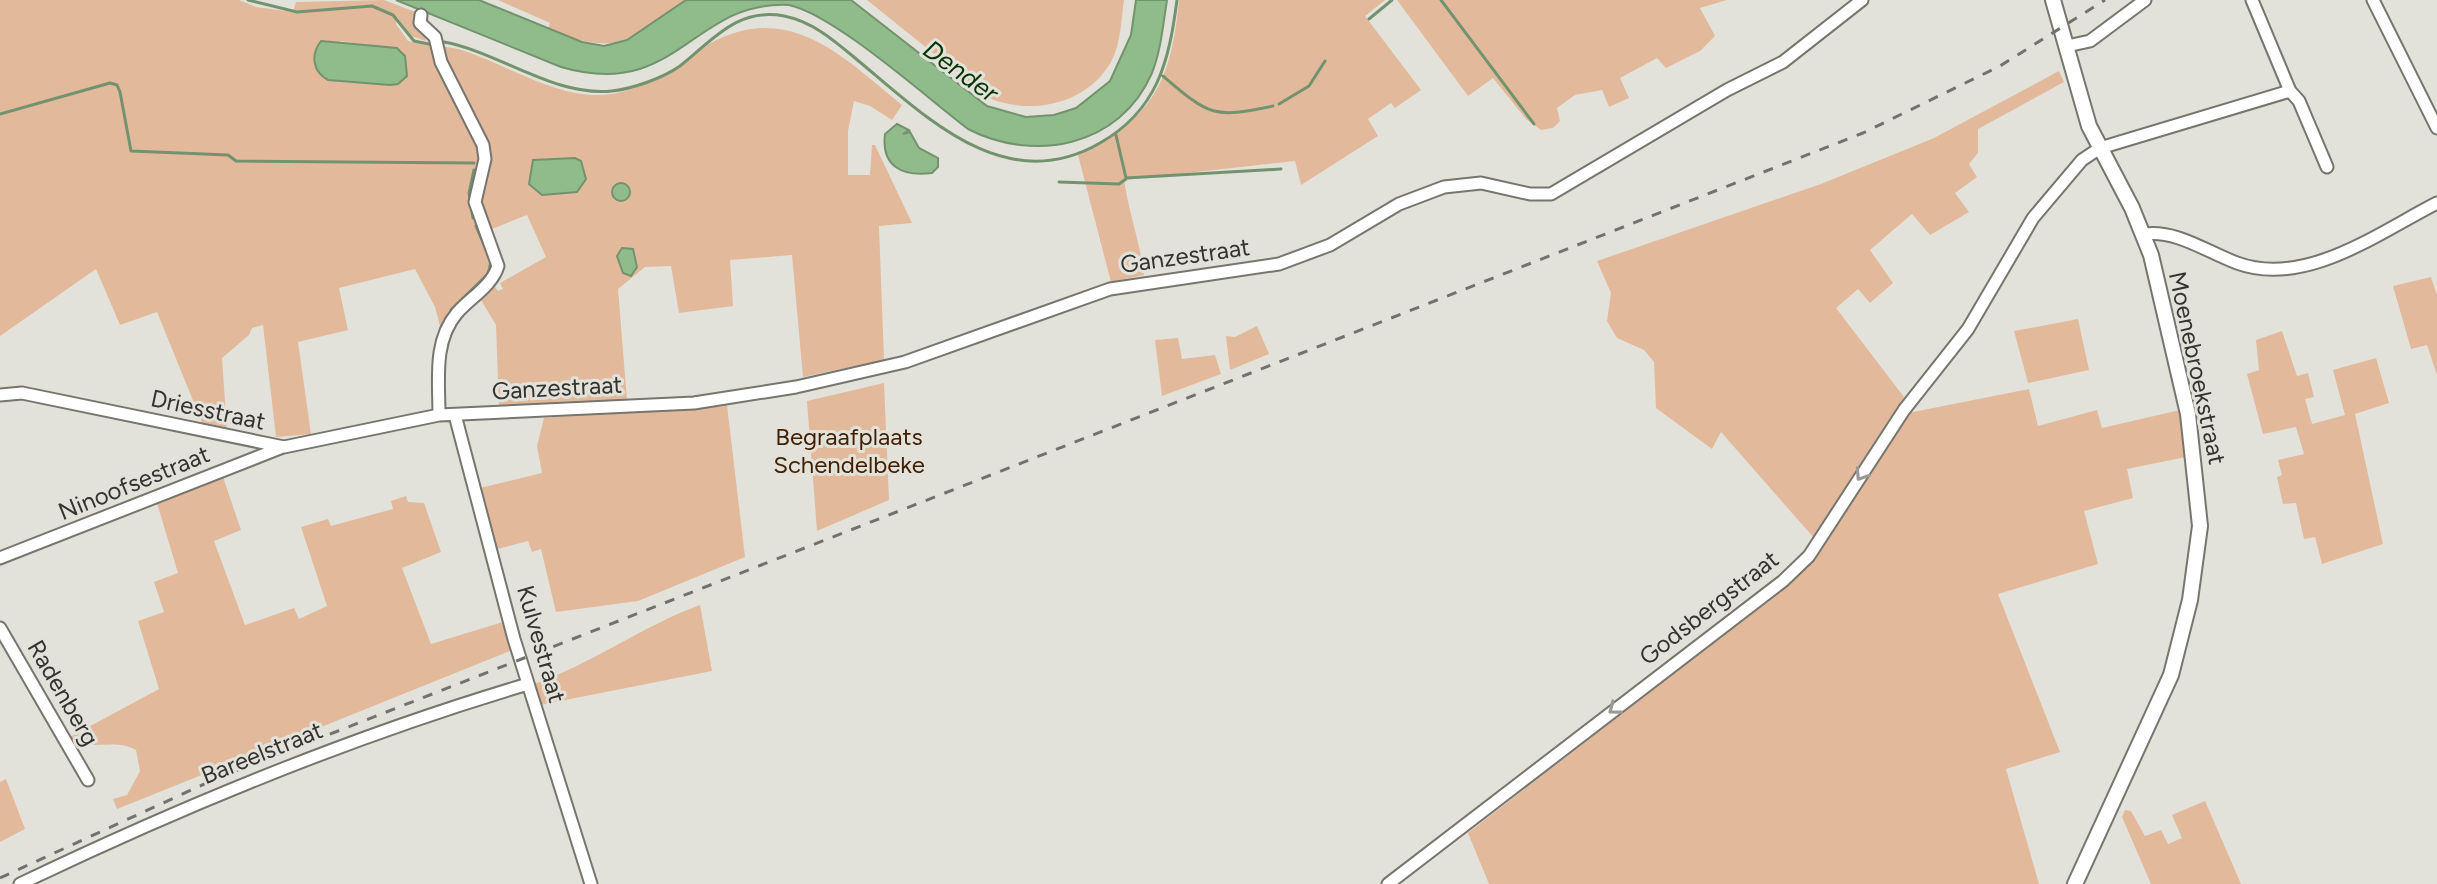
<svg xmlns="http://www.w3.org/2000/svg" width="2437" height="884" viewBox="0 0 2437 884" font-family="Figtree,sans-serif">
<style>
.green{fill:#e2ba9b;fill-rule:evenodd}
.water{fill:#8fbc8a;stroke:#73936f;stroke-width:2}
.lines{fill:none;stroke-linecap:round;stroke-linejoin:round}
.stream{stroke:#73936f;stroke-width:3}
.minor-casing{stroke:#76756e;stroke-width:15}
.tertiary-casing{stroke:#76756e;stroke-width:18}
.minor{stroke:#fff;stroke-width:11}
.tertiary{stroke:#fff;stroke-width:14}
.rail{stroke:#73736e;stroke-width:3;stroke-dasharray:10 10;stroke-linecap:butt}
.oneway{stroke:#999998}
.labels{text-anchor:middle;stroke-width:6;stroke-linejoin:round;paint-order:stroke}
.street-label{font-size:24px;fill:#333330;stroke:#e3e2da}
.park-label{font-size:24px;fill:#411f00;stroke:#e3e2da}
.water-label{font-size:26px;font-style:italic;fill:#053603;stroke:#e3e2da}
</style>
<rect width="100%" height="100%" fill="#e3e2da"/>
<path class="green" d="M0,0H239L256,7L293,12L296,2L384,0L418,13L426,41L411,36L397,17L396,24L408,41C426,46 444,45 462,50C509,65 561,102 612,94C651,87 678,66 709,44C789,0 842,56 902,105L892,120L870,106L854,101L848,131V175H870L872,145H875L912,223L879,226L884,360L803,377L792,255L730,260L733,306L679,313L671,266L645,267L618,289L627,400L499,408L496,325L478,295L493,284L498,291L503,289L500,283L546,257L527,215L487,231L470,199V211L494,265L441,330L435,307L415,269L339,288L348,330L298,342L311,434L276,437L263,325L252,328L249,335L222,358L227,431L203,425L157,312L120,325L96,269L0,336ZM340,41L401,50L405,56L398,84L338,82Z
M498,0H686C629,41 619,57 548,30L550,23Z
M867,0H1124C1121,20 1121,44 1111,62C1087,104 1032,116 989,98Z
M1179,0H1385L1365,16L1421,90L1395,108L1391,103L1368,119L1378,136L1301,185L1295,161L1124,180C1129,213 1140,242 1144,275L1111,282L1078,155C1154,117 1171,82 1179,0Z
M1397,0H1727L1700,8L1715,36L1700,51L1666,68L1657,58L1620,78L1629,98L1609,107L1602,90L1575,95L1557,108L1560,121L1553,128L1541,130L1526,119L1493,78L1468,96Z
M2059,71L2064,82L1978,129V153L1969,164L1977,177L1955,193L1969,212L1930,235L1912,214L1870,250L1893,283L1870,303L1858,289L1836,308L1904,397L1814,538L1721,432L1712,449L1656,408L1654,362L1644,350L1617,338L1607,321L1611,293L1597,261L1821,184L1934,138Z
M2431,277L2437,295V375L2427,345L2411,349L2393,286Z
M2078,319L2089,370L2028,383L2014,331Z
M1257,326L1269,354L1230,370L1226,336L1235,337Z
M2282,331L2297,376L2308,373L2314,397L2305,399L2312,424L2345,415L2333,370L2376,358L2389,403L2355,414L2383,544L2322,564L2315,537L2304,539L2296,503L2283,504L2277,477L2282,475L2278,460L2304,454L2296,427L2263,434L2247,374L2259,370L2256,340Z
M1178,338L1182,359L1215,355L1221,374L1162,396L1155,340Z
M884,383L889,500L817,531L807,401Z
M2029,389L2038,426L2097,410L2102,428L2180,410L2186,457L2127,469L2133,498L2084,511L2098,564L1998,594L2060,752L2006,769L2039,884H1489L1468,833L1785,587L1816,554L1908,413Z
M727,405L745,557L638,601L556,612L541,549L532,552L528,541L497,549L480,488L542,473L537,446L544,418Z
M222,474L241,530L214,541L245,625L294,608L299,619L327,606L301,527L328,519L331,526L393,509L391,501L406,496L408,502L424,503L441,552L402,568L431,644L503,622L510,651L117,809L113,799L127,795L140,771L136,750C114,737 87,753 68,738L159,689L138,621L164,612L154,582L178,573L156,500Z
M700,605L712,671L540,705L534,684C592,664 642,626 700,605Z
M6,779L25,829L0,842V782Z
M2205,801L2241,884H2151L2122,817L2125,810L2131,811L2145,836L2161,830L2168,844L2182,838L2172,815Z"/>
<path class="water" d="M396,0H479L582,42L604,46L627,40L686,0H851L987,106L1026,117L1054,115L1076,108L1110,81L1131,35L1136,0H1167C1163,25 1161,50 1152,73C1120,147 1034,163 968,129C927,98 835,15 789,5C692,0 678,101 561,67Z
M321,41L397,48L405,56L407,76L398,84L390,85L328,80C313,72 310,55 321,41Z
M897,124L909,130L903,134L910,132L919,148L938,158V167L932,173C902,177 881,166 885,134Z
M575,158L581,161L586,179L577,192L542,195L529,184L533,160Z
M612 192a9 9 0 1 1 18 0a9 9 0 1 1-18 0Z
M622,248L633,249L637,267L631,276L623,273L617,256Z"/>
<g class="lines">
<path class="stream" d="M248,0L297,12L372,6L393,15L414,41L429,44
M1441,0L1534,124
M1369,19L1392,0
M444,42C499,52 554,97 612,91C632,89 663,78 680,66C712,41 737,7 784,16C815,22 838,44 861,63C929,120 1007,197 1100,143C1158,110 1169,61 1177,0
M1163,76C1209,115 1212,119 1273,106
M1279,104L1309,86L1325,61
M0,114L110,83L117,85L120,92L131,151L228,155L236,161L474,163
M1116,135L1126,178L1281,169
M1059,182L1119,184L1126,179
M473,218L469,193L474,170
M476,226L485,247
M451,310L488,274L491,262"/>
<g class="minor-casing">
<path id="minor" d="M2252,0L2290,91
M2373,0L2437,128
M421,15L420,23L435,37L441,62L483,145L485,159L475,202L498,266C492,286 470,298 457,313C433,341 439,380 439,415
M2067,46L2090,41L2145,0
M2145,234C2177,230 2207,252 2237,263C2305,288 2378,233 2437,203
M0,395L22,393L284,447L439,415L694,403L796,387L905,362L1110,289L1279,264L1330,245L1399,204L1444,187L1481,183L1530,194H1551L1727,90L1783,62L1862,0
M455,415L514,639L591,884
M0,558L283,447
M0,628L88,780
M20,884C185,805 352,736 528,684
M1388,884L1783,581L1809,556L1904,410L1968,329L2033,218L2082,160L2100,148L2290,91L2299,101L2327,167"/>
</g>
<g class="tertiary-casing">
<path id="tertiary" d="M2053,0L2089,126L2132,208L2151,255L2188,414L2200,526L2190,600L2171,675L2075,884"/>
</g>
<use href="#minor" class="minor"/>
<use href="#tertiary" class="tertiary"/>
<path class="rail" d="M0,878L213,780L1863,133L2000,66L2105,0"/>
</g>
<defs><path id="oneway-chevron" d="M-2-3.5L2.5 0L-2 3.5" fill="none" stroke-width="1.6" stroke-linecap="round" stroke-linejoin="round" transform="scale(2)"/></defs>
<g class="oneway">
<use href="#oneway-chevron" transform="translate(1861 475) rotate(123)"/>
<use href="#oneway-chevron" transform="translate(1614 709) rotate(143)"/>
</g>
<g class="labels">
<g class="street-label">
<text transform="translate(1185 256) rotate(-8)" y="8">Ganzestraat</text>
<text transform="translate(2197 368) rotate(78)" y="8">Moenebroekstraat</text>
<text transform="translate(557 388) rotate(-3)" y="8">Ganzestraat</text>
<text transform="translate(208 410) rotate(12)" y="8">Driesstraat</text>
<text transform="translate(134 483) rotate(-22)" y="8">Ninoofsestraat</text>
<text transform="translate(1709 608) rotate(-38)" y="8">Godsbergstraat</text>
<text transform="translate(541 644) rotate(74)" y="8">Kulvestraat</text>
<text transform="translate(63 693) rotate(60)" y="8">Radenberg</text>
<text transform="translate(262 753) rotate(-22)" y="8">Bareelstraat</text>
</g>
<g class="park-label">
<text x="849" y="445">Begraafplaats<tspan x="849" dy="28">Schendelbeke</tspan></text>
</g>
<g class="water-label">
<text transform="translate(961 71) rotate(36)" y="9">Dender</text>
</g>
</g>
</svg>
